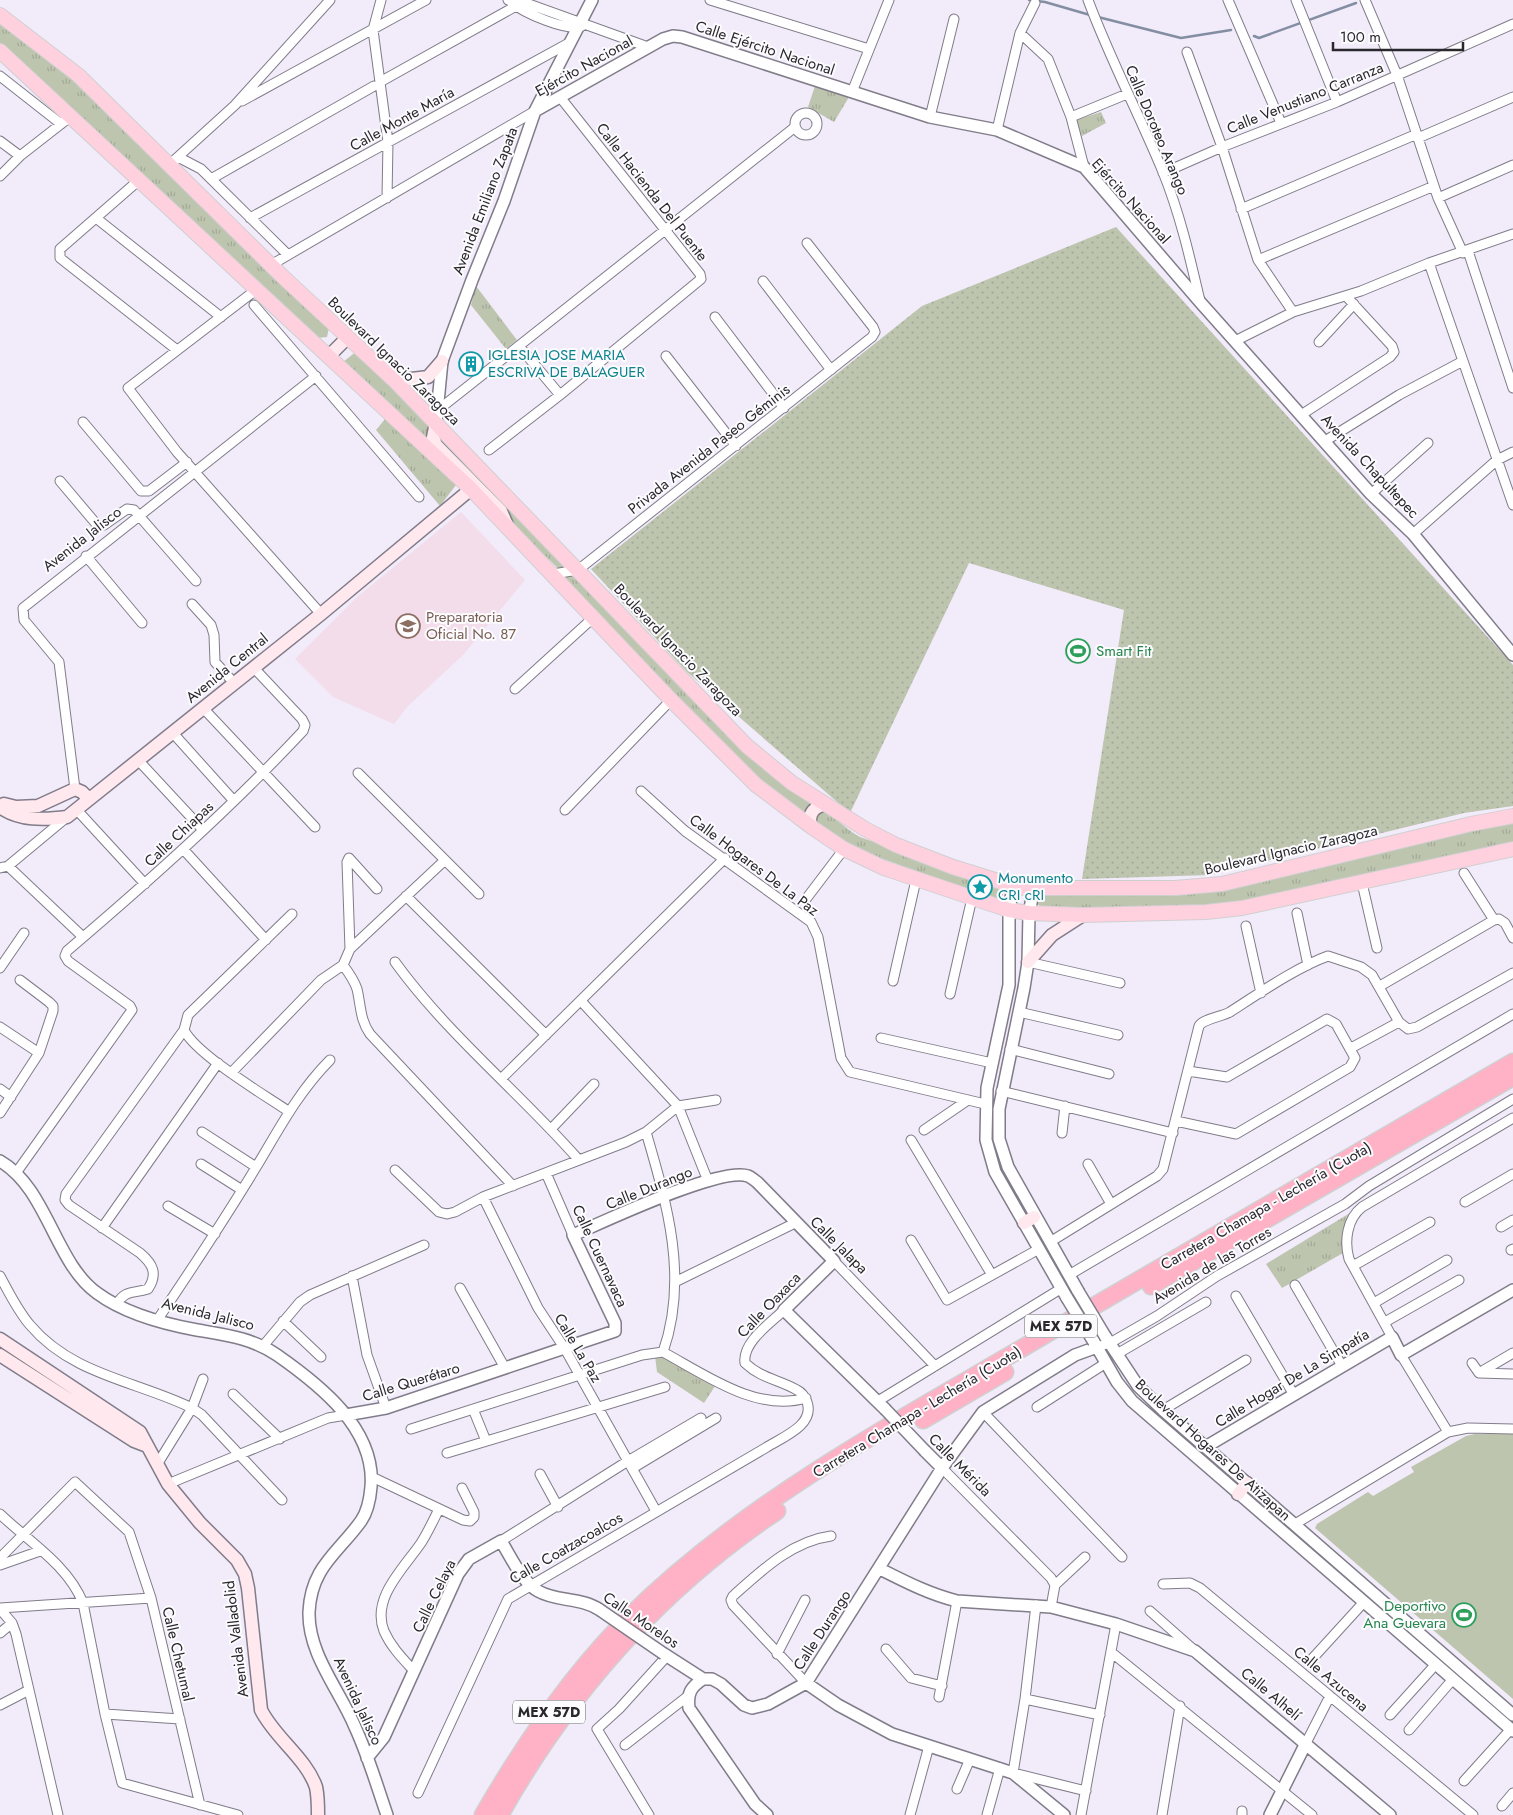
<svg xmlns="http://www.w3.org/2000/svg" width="1513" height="1815" viewBox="0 0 1513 1815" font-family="Jost,sans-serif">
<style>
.education{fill:#f3ddea}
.grass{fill:url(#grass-dots)}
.park{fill:url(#park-tufts)}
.pitch{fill:#bec5af}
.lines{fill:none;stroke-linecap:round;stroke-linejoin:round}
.stream{stroke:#848ea3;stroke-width:2.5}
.minor-casing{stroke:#817c89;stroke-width:11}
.tertiary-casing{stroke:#817c89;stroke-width:14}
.secondary-casing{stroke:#817c89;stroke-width:15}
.primary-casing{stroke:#d0d0d1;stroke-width:16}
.motorway-casing{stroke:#d0d0d1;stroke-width:19}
.minor{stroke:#fff;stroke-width:9}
.tertiary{stroke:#fff;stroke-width:11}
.secondary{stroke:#ffe8ee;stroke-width:12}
.primary{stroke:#ffd0dd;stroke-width:14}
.motorway{stroke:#ffb1c6;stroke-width:16}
.tertiary-bridge-casing{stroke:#817c89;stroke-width:14;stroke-linecap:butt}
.tertiary-bridge{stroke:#fff;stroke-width:11}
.labels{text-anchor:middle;stroke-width:4;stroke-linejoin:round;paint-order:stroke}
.shield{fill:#fcfbfe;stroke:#69676c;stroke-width:1}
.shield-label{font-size:14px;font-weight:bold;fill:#2a282d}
.street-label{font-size:15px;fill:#2a282d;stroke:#fcfbfe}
.culture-label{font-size:15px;fill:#0d838f;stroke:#fcfbfe;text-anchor:start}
.education-label{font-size:15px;fill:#785e54;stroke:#fcfbfe;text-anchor:start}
.leisure-label{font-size:15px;fill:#27864d;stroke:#fcfbfe;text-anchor:start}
</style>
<defs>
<pattern id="grass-dots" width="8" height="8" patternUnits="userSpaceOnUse" patternTransform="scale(1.25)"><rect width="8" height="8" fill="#bec5af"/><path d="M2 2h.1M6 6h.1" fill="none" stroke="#a3a997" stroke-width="1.8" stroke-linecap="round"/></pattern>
<pattern id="park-tufts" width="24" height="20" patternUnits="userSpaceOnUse" patternTransform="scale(1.25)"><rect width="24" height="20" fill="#bec5af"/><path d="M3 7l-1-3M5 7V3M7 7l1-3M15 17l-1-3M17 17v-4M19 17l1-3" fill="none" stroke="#a3a997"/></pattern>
</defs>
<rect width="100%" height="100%" fill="#f1ebfa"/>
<path class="education" d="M461,512L525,580L463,655L407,707L394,724L333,697L295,659L357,597Z"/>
<path class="grass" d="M1116,227L1513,665V806L1464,813L1210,875L1082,879L1124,610L969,563L850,813L687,672L591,569L922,306Z"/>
<path class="park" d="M0,22L55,57L330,323L327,337L317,338L0,45Z
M817,80L852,92L834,122L808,107Z
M1101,112L1106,123L1082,136L1076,120Z
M476,286L517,340L506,349L471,305Z
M357,351L431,423L428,442L343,362Z
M386,418L456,485L440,506L376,430Z
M439,428L571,567L558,568L525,537L440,445Z
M577,572L654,654L819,803L810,805L805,818L768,789L686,709L638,655L563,577Z
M818,807C834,815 844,828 860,837L1003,888V895L998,900L855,849L812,821Z
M1513,821V846L1223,908L1044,911L1037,903L1040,893H1160Z
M1350,1213L1343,1253L1282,1288L1266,1264Z
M663,1353L717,1383L704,1403L657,1372L655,1356Z"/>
<path class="pitch" d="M1475,1434H1513V1699L1315,1528L1317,1524L1368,1492L1373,1496L1414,1472L1411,1467L1466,1436Z"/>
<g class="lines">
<path class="stream" d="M1029,0L1045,2L1090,15
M1098,17L1181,38L1231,30
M1254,36L1259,38L1356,3"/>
<g class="minor-casing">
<path id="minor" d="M381,0L373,30L388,142L387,198
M508,0L526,3L648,47
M710,0L869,49
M1088,0C1110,59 1139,114 1163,172C1180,214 1190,258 1200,301
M1228,0L1281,123
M1296,0L1337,102
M1365,0L1397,75L1438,198L1463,253
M511,2C524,13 567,32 582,26
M1020,33L1048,59L1071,117L1084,167
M1187,52L1222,147L1258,260L1293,312
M0,76L61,124
M380,82L516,6L519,0
M852,92L889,0
M242,101L426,0
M795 124a11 11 0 1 1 22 0a11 11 0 1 1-22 0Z
M930,117L954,19
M1071,117L1127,94
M997,130L1020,33L1035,3
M1418,138L1513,97
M0,141L20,156
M178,157L201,169L287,254
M169,165L235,105L330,0
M1163,173L1222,147L1337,102L1513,24
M0,176L20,156L70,117
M211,179L374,86
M138,181L60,249V258L177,350
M1438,198L1513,165
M1241,209L1417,134
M96,218L221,317
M250,218L567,44
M1468,251L1513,388
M1258,260L1434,186
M1429,263L1513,505
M271,265L535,111
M763,281L831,370
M257,289L128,388L177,452L321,614
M254,305L419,497
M715,317L784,408
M1235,341L1293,312L1361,291L1429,263L1513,234
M1319,342L1354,304
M519,346L560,395
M666,356L736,446
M438,410L795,127
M1301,415L1390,357L1394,352L1392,346L1346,296
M83,422L141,491H149L187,462
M1325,441L1399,395L1463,361
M489,450L560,395L701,279L700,274L560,97
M60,481L98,526L104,525L127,509L134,510L196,581
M1371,494L1428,443
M1413,534L1497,460L1513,452
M86,556L142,623
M553,574L578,570L872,337L875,332L873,327L807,243
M192,604L211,625L214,635L215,662L234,683
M515,689L594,617
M203,708L315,827
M172,732L234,801
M138,760L203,830
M358,773L479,894
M75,789L59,662L24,620L23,608L316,376
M641,791L685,831L811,922L818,937L841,1058L850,1072L985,1104
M76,809L145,884
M565,810L671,700
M183,849L266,940
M8,866L83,937
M0,868L8,866L67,817
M1464,873L1494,920L1499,919L1505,923L1513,938
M1362,883L1377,948
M406,896L546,1035
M806,899L844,849
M1297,913L1308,965
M1246,926L1261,993
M350,949L347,862L349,858L377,889
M395,962C448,1035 519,1092 578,1159
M1028,962L1120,983
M343,965C349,973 354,980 357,989C361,1006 360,1020 370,1034L513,1186
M0,968L24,933
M893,981L916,880
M1380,986L1494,920
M950,994L972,898
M581,1001L678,1106L708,1181
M1019,1012L1118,1035
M0,1027L39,1053
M881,1038L992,1063
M1351,1048L1399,1022
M1010,1049L1109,1074
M231,1073L321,980L343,965L350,949L445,860
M501,1079L725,858
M0,1089L11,1097
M1001,1091L1173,1133
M288,1111C263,1094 197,1055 184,1030L188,1015L292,914
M0,1113L39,1053L53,1011V1006L49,1002L20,980
M1176,1121L1236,1134L1350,1067L1355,1058L1336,1024L1327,1019L1227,1077L1188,1071
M551,1129L594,1084
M924,1130L968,1100
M202,1132L256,1167
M646,1132C667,1204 689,1278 663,1352
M1062,1133L1065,1106
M911,1140L992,1275
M201,1164L242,1190
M1088,1164L1111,1204
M395,1170L439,1212L447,1214L455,1212L483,1197L626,1142L646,1132L678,1106L716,1100
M16,1173L132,1010L130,1006L68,961L65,956L67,951C149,881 229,810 303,731L305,725L302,719L254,668
M546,1173L573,1235
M483,1197L538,1308L565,1349L656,1511
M1465,1202L1513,1174
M168,1206L215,1234
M1501,1227L1513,1220
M102,1228L218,1063
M911,1240L947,1300L1039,1249
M1050,1242L1157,1176L1163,1169L1199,1026C1203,1019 1221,1017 1230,1012C1258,994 1297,967 1328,956L1361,967L1372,975L1399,1022L1408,1029L1417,1027L1513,973
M1511,1250L1513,1249
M834,1261L935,1366
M1353,1266L1430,1222
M1069,1275L1513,1014
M0,1276C9,1293 18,1311 30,1325C72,1375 137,1381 192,1408L202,1415L282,1500
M352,1276L367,1355L386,1408
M675,1282L795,1223
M1295,1285L1342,1366
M460,1288L505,1368
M1236,1296L1294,1395
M1374,1303L1447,1260
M116,1305C126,1289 132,1294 148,1289C158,1274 153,1264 140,1253L69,1205L65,1200L66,1194L184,1030
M158,1319C191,1270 224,1220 255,1169C278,1131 298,1092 330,1060
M283,1321L321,1357
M1385,1322L1459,1280
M1392,1337L1349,1259C1344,1241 1347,1219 1362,1207L1513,1118
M263,1346L300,1302L310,1295L424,1245
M1097,1347L1110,1343L1157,1316L1217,1276L1345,1204L1369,1186L1513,1099
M663,1352C704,1374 757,1413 806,1398
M1117,1354L1206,1302
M1401,1355L1448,1432
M1472,1363L1479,1373
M1479,1373L1513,1353
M1479,1373L1513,1374
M233,1394L280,1439
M878,1401L1062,1288
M1037,1407L1106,1363
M473,1409L486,1441
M1163,1410L1246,1360
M983,1412L1122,1557
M411,1429L642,1355L663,1352
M447,1453L665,1387
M158,1463L192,1408L203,1379
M633,1468L716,1418
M942,1468L1051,1578L1055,1585L1051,1607
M540,1474L558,1507
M372,1477L463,1520L470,1521L474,1517V1512L462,1488
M168,1484L328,1418L346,1415
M0,1514C28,1541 68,1565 83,1603L105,1714L122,1783L238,1815
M1295,1524L1448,1432L1468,1428L1513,1429
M501,1541L628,1461L701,1418
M0,1558L75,1482L129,1532L151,1598L200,1805
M0,1565L40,1551
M1163,1584L1190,1583L1200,1588L1473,1815
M1055,1585L1085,1557
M1036,1605L1025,1699L1013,1773L1086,1791
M0,1608L151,1598
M0,1609L12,1623L16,1634L58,1815
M1150,1611L1193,1649
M0,1633L12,1623
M886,1649L911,1678L942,1686
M1111,1652L1312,1815
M777,1654L805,1600
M1312,1659L1364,1602
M414,1671C403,1659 391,1647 384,1631C371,1598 404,1568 421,1543C428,1532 433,1521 439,1509
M806,1683L733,1605L731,1600L733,1596C761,1571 792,1541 831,1536
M939,1697L957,1601
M1025,1699L1100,1715
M0,1705L29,1690
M105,1714L180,1719
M1390,1715L1436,1664
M1409,1730L1453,1679
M1306,1743L1330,1696
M625,1745L688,1696
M1464,1781L1511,1729
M957,1789L970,1759
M418,1793L508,1599L767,1447C783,1437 815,1425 807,1402C805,1397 801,1392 797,1390C778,1379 762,1379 745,1363C742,1342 771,1323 784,1310
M1502,1806L1513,1793
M649,1815L597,1729L619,1709L667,1656
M910,1815L929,1746
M987,1815L1000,1768
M1081,1815L1116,1624
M1162,1815L1180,1706
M1242,1815V1811"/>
</g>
<g class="tertiary-casing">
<path id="tertiary" d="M535,111L663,39L673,36L682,37L930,117L997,130L1084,167L1200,302L1371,494L1413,534L1513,655
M436,423L442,361L472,280L504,201L535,111L592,0
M1013,887L1009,910V985L987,1088L986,1140L995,1172L1067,1298
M1034,888L1029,913L1028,962L1024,988L999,1109V1139L1008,1167L1078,1291
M0,1161C47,1188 55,1263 97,1293C124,1313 164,1324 197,1330C226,1335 252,1338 277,1355C320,1385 376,1429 371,1487C370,1499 368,1511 361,1521C338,1553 311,1567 309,1612C308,1654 339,1689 355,1727C368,1755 377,1786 387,1815
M1105,1336L1138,1386L1163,1410L1513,1715
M1094,1342L1117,1382L1132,1401L1513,1731
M346,1415L386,1408L615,1331V1323L573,1235C603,1222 721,1166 748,1176C751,1177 754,1180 757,1182L834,1261L784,1310L885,1409
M1207,1446L1392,1337L1401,1355L1513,1290
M925,1451L942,1468
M880,1569C906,1582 929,1594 957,1601L1051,1607L1116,1624L1195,1651L1390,1815
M664,1654L703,1679H712L721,1684L744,1705L752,1708L768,1704L806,1683L942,1468L983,1412L1075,1355L1097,1347
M703,1679C691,1687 687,1693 689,1708L755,1804L767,1815
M806,1683L838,1705L892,1734L1013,1773L1064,1815
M367,1758L384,1737L458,1574L469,1559L501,1541C511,1557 522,1582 538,1591C557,1602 581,1597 600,1610
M1270,1815L1306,1743"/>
</g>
<g class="secondary-casing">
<path id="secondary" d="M330,355L348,337
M395,381L428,377L442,361
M436,423L433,437L436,445L501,511L507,525
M4,804L16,807L38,806L75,789L82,792L89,799
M0,807C19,821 44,820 67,817L321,614L471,489
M813,828L810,823C809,812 815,807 825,804
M1028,962L1052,935L1083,915
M1024,1223L1034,1217
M0,1339L140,1432L168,1484L200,1523L237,1560L245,1574L248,1588L261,1710C275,1738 306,1758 316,1787C318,1796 318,1806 318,1815
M0,1355L134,1441L147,1446
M1238,1494L1247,1483"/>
</g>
<g class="primary-casing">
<path id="primary" d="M0,15L78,75L281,275L395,381L747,746L792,783L865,829L896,845L953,867L1021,888H1175L1222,884L1471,824L1513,816
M0,51L471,489L671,700L756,785L813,828L844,849L884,868L1009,910L1029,913L1083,915L1206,912L1242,908L1513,849"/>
</g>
<g class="motorway-casing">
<path id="motorway" d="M1151,1286L1513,1077
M923,1420L1005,1372
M483,1815C524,1744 571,1675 629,1617C751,1496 907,1417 1053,1330C1206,1240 1360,1152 1513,1062
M500,1815C569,1692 659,1590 777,1511"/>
</g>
<use href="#minor" class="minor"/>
<use href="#tertiary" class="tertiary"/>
<use href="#secondary" class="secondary"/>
<use href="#primary" class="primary"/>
<use href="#motorway" class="motorway"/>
<g class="tertiary-bridge-casing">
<path id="tertiary-bridge" d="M1078,1291L1105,1336
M1067,1298L1094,1342
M885,1409L925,1451
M600,1610L664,1654"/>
</g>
<use href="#tertiary-bridge" class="tertiary-bridge"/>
</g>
<defs>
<g id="building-ring" transform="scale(1.25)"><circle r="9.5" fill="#fcfbfe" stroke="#0f9aa8" stroke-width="1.5"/><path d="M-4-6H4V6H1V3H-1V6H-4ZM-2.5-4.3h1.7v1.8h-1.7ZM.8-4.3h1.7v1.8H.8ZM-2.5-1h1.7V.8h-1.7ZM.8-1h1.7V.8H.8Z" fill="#0f9aa8"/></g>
<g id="university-ring" transform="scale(1.25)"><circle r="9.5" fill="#fcfbfe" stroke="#8d6e63" stroke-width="1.5"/><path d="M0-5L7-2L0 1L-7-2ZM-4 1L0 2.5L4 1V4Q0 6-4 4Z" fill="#8d6e63"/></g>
<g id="stadium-ring" transform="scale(1.25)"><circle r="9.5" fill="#fcfbfe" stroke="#2e9e5b" stroke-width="1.5"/><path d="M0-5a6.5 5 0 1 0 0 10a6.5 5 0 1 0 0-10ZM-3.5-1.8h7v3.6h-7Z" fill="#2e9e5b"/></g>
<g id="sight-ring" transform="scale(1.25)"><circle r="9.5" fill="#fcfbfe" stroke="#0f9aa8" stroke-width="1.5"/><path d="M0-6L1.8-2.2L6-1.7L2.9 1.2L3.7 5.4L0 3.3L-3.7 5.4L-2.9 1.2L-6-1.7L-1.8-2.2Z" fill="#0f9aa8"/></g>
</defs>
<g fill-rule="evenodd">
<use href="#building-ring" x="471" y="364"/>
<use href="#university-ring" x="408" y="626"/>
<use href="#stadium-ring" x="1078" y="651"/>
<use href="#sight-ring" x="980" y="887"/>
<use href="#stadium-ring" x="1464" y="1615"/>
</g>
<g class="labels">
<g class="shield">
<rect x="1025" y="1314.5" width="72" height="23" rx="4"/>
<rect x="513" y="1700.5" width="72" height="23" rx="4"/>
</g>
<g class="shield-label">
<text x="1061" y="1331">MEX 57D</text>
<text x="549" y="1717">MEX 57D</text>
</g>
<g class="street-label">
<text transform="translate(765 48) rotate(18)" y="5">Calle Ejército Nacional</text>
<text transform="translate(584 66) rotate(-29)" y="5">Ejército Nacional</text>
<text transform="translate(1305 98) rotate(-22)" y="5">Calle Venustiano Carranza</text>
<text transform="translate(402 119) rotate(-29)" y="5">Calle Monte María</text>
<text transform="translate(1157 130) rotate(67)" y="5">Calle Doroteo Arango</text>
<text transform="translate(652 192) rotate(52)" y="5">Calle Hacienda Del Puente</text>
<text transform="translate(485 201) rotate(-69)" y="5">Avenida Emiliano Zapata</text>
<text transform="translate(1131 201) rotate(48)" y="5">Ejército Nacional</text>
<text transform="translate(394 361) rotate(44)" y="5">Boulevard Ignacio Zaragoza</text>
<text transform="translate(709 449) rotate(-38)" y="5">Privada Avenida Paseo Géminis</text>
<text transform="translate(1370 466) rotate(47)" y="5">Avenida Chapultepec</text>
<text transform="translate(82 539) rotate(-38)" y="5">Avenida Jalisco</text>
<text transform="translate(678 650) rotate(46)" y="5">Boulevard Ignacio Zaragoza</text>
<text transform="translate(227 668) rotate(-39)" y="5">Avenida Central</text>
<text transform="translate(179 834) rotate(-43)" y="5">Calle Chiapas</text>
<text transform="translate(1291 850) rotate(-13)" y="5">Boulevard Ignacio Zaragoza</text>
<text transform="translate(754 865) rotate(37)" y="5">Calle Hogares De La Paz</text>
<text transform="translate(649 1188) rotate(-22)" y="5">Calle Durango</text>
<text transform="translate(1266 1206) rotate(-30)" y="5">Carretera Chamapa - Lechería (Cuota)</text>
<text transform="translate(839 1245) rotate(45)" y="5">Calle Jalapa</text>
<text transform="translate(600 1256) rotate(65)" y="5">Calle Cuernavaca</text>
<text transform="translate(1212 1265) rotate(-31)" y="5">Avenida de las Torres</text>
<text transform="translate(769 1305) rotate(-46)" y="5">Calle Oaxaca</text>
<text transform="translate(208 1314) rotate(14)" y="5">Avenida Jalisco</text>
<text transform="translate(578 1348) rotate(59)" y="5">Calle La Paz</text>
<text transform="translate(1292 1378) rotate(-31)" y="5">Calle Hogar De La Simpatía</text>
<text transform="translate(411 1382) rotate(-17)" y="5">Calle Querétaro</text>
<text transform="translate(917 1412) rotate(-31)" y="5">Carretera Chamapa - Lechería (Cuota)</text>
<text transform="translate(1213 1450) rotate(42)" y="5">Boulevard Hogares De Atizapan</text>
<text transform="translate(960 1465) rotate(45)" y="5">Calle Mérida</text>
<text transform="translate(566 1548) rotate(-30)" y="5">Calle Coatzacoalcos</text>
<text transform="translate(434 1596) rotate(-64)" y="5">Calle Celaya</text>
<text transform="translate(641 1620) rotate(34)" y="5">Calle Morelos</text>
<text transform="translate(822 1630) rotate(-57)" y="5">Calle Durango</text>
<text transform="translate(236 1639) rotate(-97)" y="5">Avenida Valladolid</text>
<text transform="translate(178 1654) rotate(77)" y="5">Calle Chetumal</text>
<text transform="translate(1331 1679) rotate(40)" y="5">Calle Azucena</text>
<text transform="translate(1271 1694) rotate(40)" y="5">Calle Alhelí</text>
<text transform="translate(358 1701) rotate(65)" y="5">Avenida Jalisco</text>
</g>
<g class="culture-label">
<text x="488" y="360">IGLESIA JOSE MARIA<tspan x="488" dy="17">ESCRIVA DE BALAGUER</tspan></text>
<text x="998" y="883">Monumento<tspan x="998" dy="17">CRI cRI</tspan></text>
</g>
<g class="education-label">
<text x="426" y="622">Preparatoria<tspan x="426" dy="17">Oficial No. 87</tspan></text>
</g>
<g class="leisure-label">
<text x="1096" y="656">Smart Fit</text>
<text x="1446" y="1611" text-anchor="end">Deportivo<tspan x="1446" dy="17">Ana Guevara</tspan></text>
</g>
</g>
<path d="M1333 42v8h130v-8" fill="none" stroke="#2a282d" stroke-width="2.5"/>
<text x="1340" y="42" font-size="15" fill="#2a282d" stroke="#fcfbfe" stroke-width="4" paint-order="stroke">100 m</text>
</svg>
